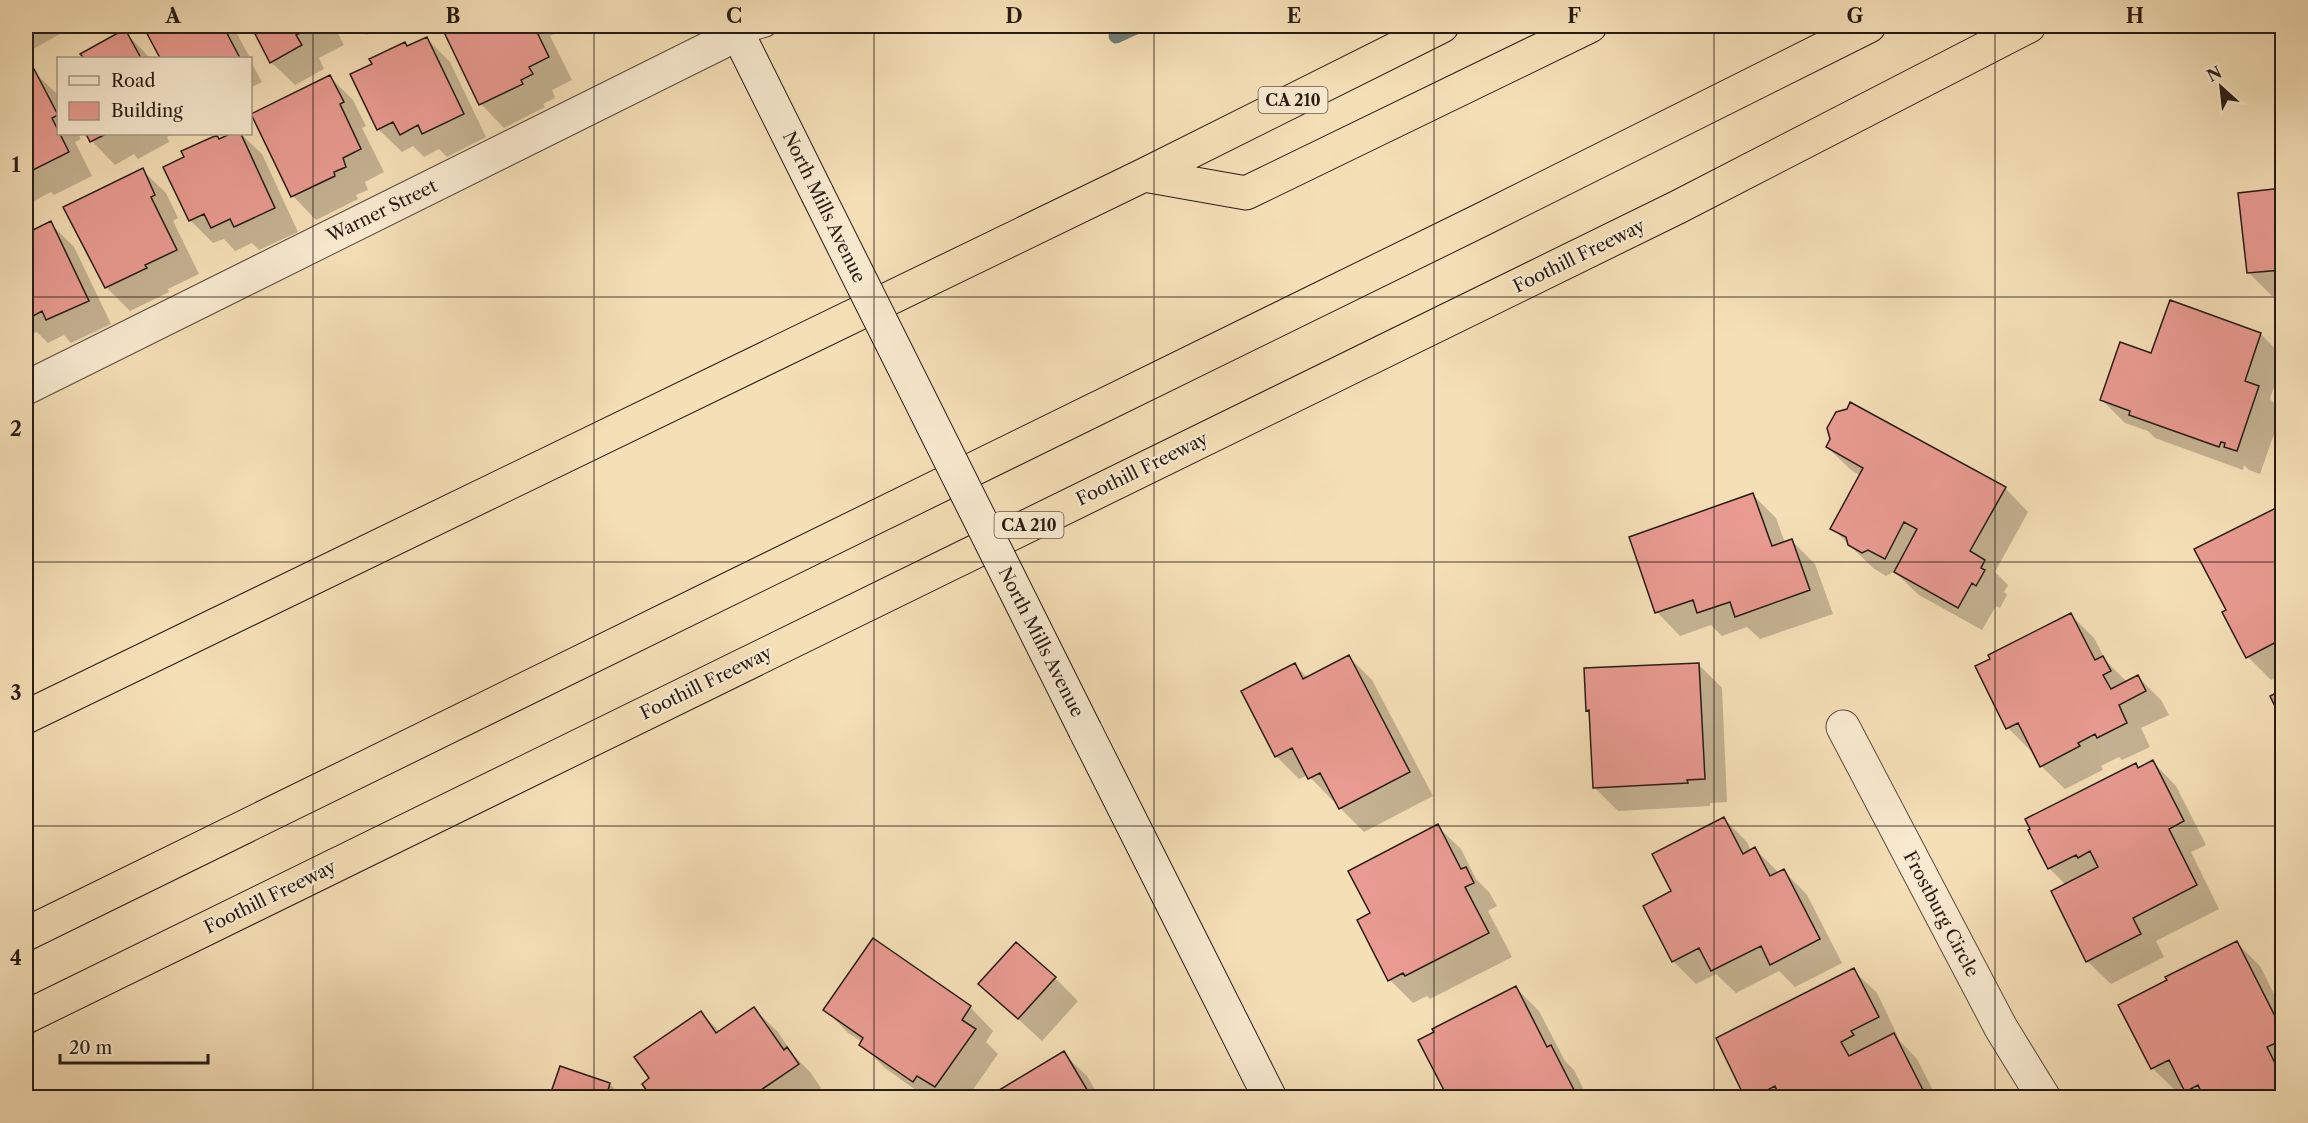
<svg xmlns="http://www.w3.org/2000/svg" width="2308" height="1123" viewBox="0 0 2308 1123" font-family="'Libre Caslon Text',serif">
<style>
.shadow{fill:#0003}
.lines{fill:none;stroke-linecap:round;stroke-linejoin:round}
.stream{stroke:#6d7c73;stroke-width:15}
.building{fill:#e99b91;stroke:#271c14;stroke-width:1.5}
.lane-casing{stroke:#5a4d3d;stroke-width:23}
.street-casing{stroke:#5a4d3d;stroke-width:35}
.secondary-casing{stroke:#271c14;stroke-width:35}
.highway-casing{stroke:#271c14;stroke-width:35}
.lane{stroke:#f8ead0;stroke-width:21}
.street{stroke:#f8ead0;stroke-width:33}
.secondary{stroke:#f8ead0;stroke-width:33}
.highway{stroke:#f5dfb7;stroke-width:33}
.secondary-bridge-casing{stroke:#271c14;stroke-width:35;stroke-linecap:butt}
.secondary-bridge{stroke:#f8ead0;stroke-width:33}
.grid{fill:none;stroke:#271c14;stroke-width:1.5;stroke-opacity:0.55}
.labels{text-anchor:middle;stroke-width:4.5;stroke-linejoin:round;paint-order:stroke}
.shield{fill:#f8ead0;stroke:#665a4c;stroke-width:1.5}
.shield-label{font-size:16px;font-weight:bold;fill:#271c14}
.street-label{font-size:18px;fill:#271c14;stroke:#f8ead0}
.neatline{fill:none;stroke:#271c14;stroke-width:2}
.grid-label{font-size:20px;text-anchor:middle;font-weight:bold;fill:#271c14}
</style>
<rect width="100%" height="100%" fill="#f5dfb7"/>
<filter id="stains"><feTurbulence type="fractalNoise" baseFrequency=".00333" numOctaves="4"/><feColorMatrix values="0 0 0 0 .2 0 0 0 0 .09 0 0 0 0 .02 0 0 0 .5 -.17"/></filter>
<radialGradient id="worn" r=".72"><stop offset=".6" stop-color="#630" stop-opacity="0"/><stop offset="1" stop-color="#630" stop-opacity=".3"/></radialGradient>
<path class="shadow" d="M26,26H56L60,34L26,53Z
M145,26H233L250,58H162Z
M253,26H334L344,45L319,58L324,69L295,85L271,62Z
M357,26H385L366,35Z
M443,26H550L554,34L550,36L572,80L552,90L555,98L543,104L545,107L504,128L481,104Z
M124,31L150,58H85L83,54Z
M427,39L450,62L486,137L447,157L439,149L424,157L413,146L402,152L378,129L374,65L405,44L408,47Z
M26,59L33,71L57,94L58,134H78L81,139L75,142L92,176L54,195L51,192L34,201L26,192Z
M250,60L262,82L250,88Z
M330,77L353,100L366,126L362,128L384,172L365,182L368,190L356,195L358,199L316,220L293,196L253,115Z
M87,134H172L167,137L169,142L138,159L134,154L115,165L92,141Z
M233,134H241L262,154L298,232L259,250L252,243L235,251L224,239L213,243L190,220L186,158Z
M142,170L166,193L178,218L173,221L199,274L168,289L169,292L130,311L106,287L65,208Z
M2282,190V295L2272,296L2248,272L2240,194Z
M50,223L74,247L111,324L71,343L64,335L48,343L37,332L26,336V230L29,229L32,232Z
M2261,334L2282,356V362L2270,399L2282,411L2260,474L2249,470L2244,465L2243,470L2155,438L2148,431L2125,423L2101,399L2152,355Z
M1827,447L2005,488L2028,512L1995,572L2008,585L2004,592L2007,595L2000,608L1996,606L1982,630L1919,595L1900,577L1893,572L1886,576L1873,568L1832,528L1861,476L1851,470Z
M1753,495L1776,518L1785,543L1792,541L1815,564L1833,614L1760,639L1747,627L1722,636L1711,625L1680,636L1657,612Z
M2282,510V674L2271,680L2248,657L2228,611Z
M2071,615L2094,638L2106,661L2126,681L2138,677L2161,700L2169,715L2141,728L2150,747L2122,760L2119,757L2101,766L2103,770L2065,789L2041,766L2033,750L2031,751L2008,728Z
M1349,657L1372,680L1433,796L1364,832L1340,808L1336,800L1333,801L1308,775L1299,779L1276,756L1295,665L1308,678Z
M1698,664L1722,688L1727,802L1710,803V806L1618,811L1595,788L1591,714L1587,710Z
M2153,762L2176,786L2206,845L2191,852L2219,909L2156,941L2164,957L2111,984L2087,961L2066,885L2049,868L2135,765L2140,769Z
M1724,819L1747,842L1751,851L1755,849L1778,872L1784,871L1807,895L1842,963L1795,987L1779,971L1736,993L1716,974L1696,984L1673,961V892Z
M1437,826L1461,849L1476,879L1489,892L1497,906L1488,911L1512,957L1430,999L1427,996L1413,1003L1390,980L1372,914Z
M2236,942L2260,966L2282,1010V1098H2193L2184,1087L2176,1091L2152,1068L2169,981Z
M1853,970L1877,993L1900,1041L1917,1059L1937,1098H1747Z
M1055,978L1078,1001L1042,1041L980,984Z
M1516,988L1539,1011L1565,1061L1574,1070L1588,1098H1450Z
M970,1007L993,1031L986,1042L998,1054L967,1098H927L885,1068L861,1044L862,1042L848,1033L825,1009Z
M754,1009L778,1032L794,1056L810,1072L821,1088L807,1098H653L651,1079L701,1013L720,1032Z
M1063,1053L1087,1076L1100,1098H989Z
M610,1084L623,1098H551Z"/>
<g class="lines">
<path class="stream" d="M1116,36L1138,26"/>
</g>
<path class="building" d="M143,26H223L240,58H160Z
M251,26H314L296,35L302,45L270,63Z
M441,26H534L549,57L529,67L533,74L521,80L523,84L479,105Z
M125,29L141,58H84L80,54Z
M427,37L464,114L422,134L418,125L400,135L393,122L377,130L350,74L372,64L369,59L405,42L407,46Z
M34,69L58,115L52,118L69,152L29,172L28,169L26,170V73Z
M330,75L344,102L340,104L361,149L343,158L346,167L334,172L335,176L291,197L251,114Z
M86,134H106L90,142Z
M230,134H241L275,208L234,227L230,219L211,228L204,214L189,221L163,167L184,157L181,151L217,135L219,139Z
M143,168L155,195L151,197L177,250L145,265L147,268L105,288L63,207Z
M2282,188V270L2247,273L2238,193Z
M51,221L89,301L46,320L42,311L26,320V229L29,227L31,231Z
M2170,300L2261,333L2245,381L2259,386L2237,451L2224,447L2225,443L2221,442L2219,447L2129,415L2130,411L2100,400L2120,342L2151,353Z
M1850,402L2006,487L1970,551L1985,560L1981,568L1985,570L1976,586L1972,583L1958,608L1894,572L1917,529L1904,522L1885,559L1868,550L1862,553L1848,545L1846,537L1830,529L1863,468L1826,447L1830,439L1827,428L1836,412L1847,409Z
M1753,493L1772,546L1792,539L1810,590L1735,617L1730,602L1697,613L1693,600L1655,613L1629,537Z
M2278,507L2279,509L2282,508V639L2246,658L2222,612L2226,610L2194,549Z
M2071,613L2095,660L2103,656L2111,671L2103,675L2111,689L2138,675L2146,691L2119,705L2127,723L2097,738L2095,734L2078,743L2080,746L2040,767L2018,723L2006,729L1975,666L1990,659L1988,655Z
M1349,655L1410,772L1339,809L1320,773L1308,779L1292,748L1275,757L1241,691L1295,663L1303,679Z
M1699,663L1705,779L1687,780L1688,783L1593,788L1589,710L1586,711L1584,668Z
M2282,690V721L2270,696Z
M2153,760L2184,821L2169,829L2197,885L2133,918L2141,934L2086,962L2051,891L2098,867L2090,851L2078,858L2076,855L2048,869L2028,830L2030,829L2025,819L2136,763L2138,768Z
M1724,817L1743,854L1755,847L1770,876L1784,869L1820,939L1770,965L1761,946L1711,971L1699,948L1672,962L1643,906L1671,891L1652,854Z
M1438,824L1461,869L1466,867L1474,883L1465,887L1489,933L1405,976L1403,973L1388,981L1357,920L1370,913L1348,871Z
M873,938L971,1006L962,1020L976,1029L935,1087L917,1076L913,1082L859,1045L863,1038L823,1010Z
M2237,941L2282,1030V1040L2267,1047L2282,1077V1088L2264,1098H2204L2198,1085L2185,1092L2169,1060L2151,1069L2118,1005L2167,980L2165,977Z
M1016,942L1056,977L1018,1019L978,984Z
M1854,968L1879,1017L1851,1031L1854,1035L1841,1042L1849,1056L1894,1033L1927,1098H1780L1775,1086L1752,1098H1745L1716,1038Z
M1516,986L1547,1047L1551,1045L1574,1090L1559,1098H1448L1418,1040L1434,1032L1432,1029Z
M754,1007L784,1050L787,1047L799,1064L755,1094L758,1098H652L642,1084L649,1078L634,1057L701,1011L716,1033Z
M1064,1051L1092,1098H986Z
M560,1066L610,1083L606,1098H549Z
M1118,1091L1122,1098H1107Z"/>
<g class="lines">
<g class="lane-casing">
<path id="lane" d="M738,34L766,26"/>
</g>
<g class="street-casing">
<path id="street" d="M26,388L738,34
M1843,727L2001,1028L2044,1098"/>
</g>
<g class="secondary-casing">
<path id="secondary" d="M734,26L817,193
M1085,730L1270,1098"/>
</g>
<g class="highway-casing">
<path id="highway" d="M1144,175L1246,193L1590,26
M26,717L1144,175L1442,26
M26,934L1481,220L1869,26
M26,1017L1678,207L2029,26"/>
</g>
<use href="#lane" class="lane"/>
<use href="#street" class="street"/>
<use href="#secondary" class="secondary"/>
<use href="#highway" class="highway"/>
<g class="secondary-bridge-casing">
<path id="secondary-bridge" d="M817,193L1085,730"/>
</g>
<use href="#secondary-bridge" class="secondary-bridge"/>
</g>
<path class="grid" d="M313,26V1098M594,26V1098M874,26V1098M1154,26V1098M1434,26V1098M1714,26V1098M1995,26V1098M26,297H2282M26,562H2282M26,826H2282"/>
<g class="labels">
<g class="shield">
<rect x="1258.5" y="87" width="69" height="26" rx="4.5"/>
<rect x="994.5" y="512" width="69" height="26" rx="4.5"/>
</g>
<g class="shield-label">
<text x="1293" y="106">CA 210</text>
<text x="1029" y="531">CA 210</text>
</g>
<g class="street-label">
<text transform="translate(824 207) rotate(64)" y="6">North Mills Avenue</text>
<text transform="translate(382 211) rotate(-26)" y="6">Warner Street</text>
<text transform="translate(1579 256) rotate(-26)" y="6">Foothill Freeway</text>
<text transform="translate(1142 469) rotate(-26)" y="6">Foothill Freeway</text>
<text transform="translate(1041 642) rotate(63)" y="6">North Mills Avenue</text>
<text transform="translate(706 683) rotate(-26)" y="6">Foothill Freeway</text>
<text transform="translate(270 897) rotate(-26)" y="6">Foothill Freeway</text>
<text transform="translate(1941 914) rotate(62)" y="6">Frostburg Circle</text>
</g>
</g>
<rect width="2308" height="1123" fill="none" stroke="#f5dfb7" stroke-width="66"/>
<rect x="57" y="57" width="195" height="78" fill="#f8ead0" stroke="#a49885" stroke-width="1.5"/>
<rect x="69" y="76" width="30" height="9" fill="#f8ead0" stroke="#a49885" stroke-width="1.5"/>
<text x="111" y="87" font-size="18" fill="#271c14">Road</text>
<rect x="69" y="102" width="30" height="18" fill="#e99b91" stroke="#a49885" stroke-width="1.5"/>
<text x="111" y="117" font-size="18" fill="#271c14">Building</text>
<g transform="translate(2221 87) rotate(333)" stroke="#f8ead0" stroke-width="4.5" paint-order="stroke">
<path d="M0-4.5L10 22L0 15L-10 22Z" fill="#271c14"/>
<text y="-9" font-size="16" font-weight="bold" text-anchor="middle" fill="#271c14">N</text>
</g>
<path d="M60 1054v9h148v-9" fill="none" stroke="#271c14" stroke-width="3"/>
<text x="69" y="1054" font-size="18" fill="#271c14" stroke="#f8ead0" stroke-width="4.5" paint-order="stroke">20 m</text>
<rect x="33" y="33" width="2242" height="1057" class="neatline"/>
<g class="grid-label">
<text x="173" y="23">A</text>
<text x="453" y="23">B</text>
<text x="734" y="23">C</text>
<text x="1014" y="23">D</text>
<text x="1294" y="23">E</text>
<text x="1574" y="23">F</text>
<text x="1855" y="23">G</text>
<text x="2135" y="23">H</text>
<text x="16" y="172">1</text>
<text x="16" y="436">2</text>
<text x="16" y="700">3</text>
<text x="16" y="965">4</text>
</g>
<rect width="100%" height="100%" filter="url(#stains)"/>
<rect width="100%" height="100%" fill="url(#worn)"/>
</svg>
